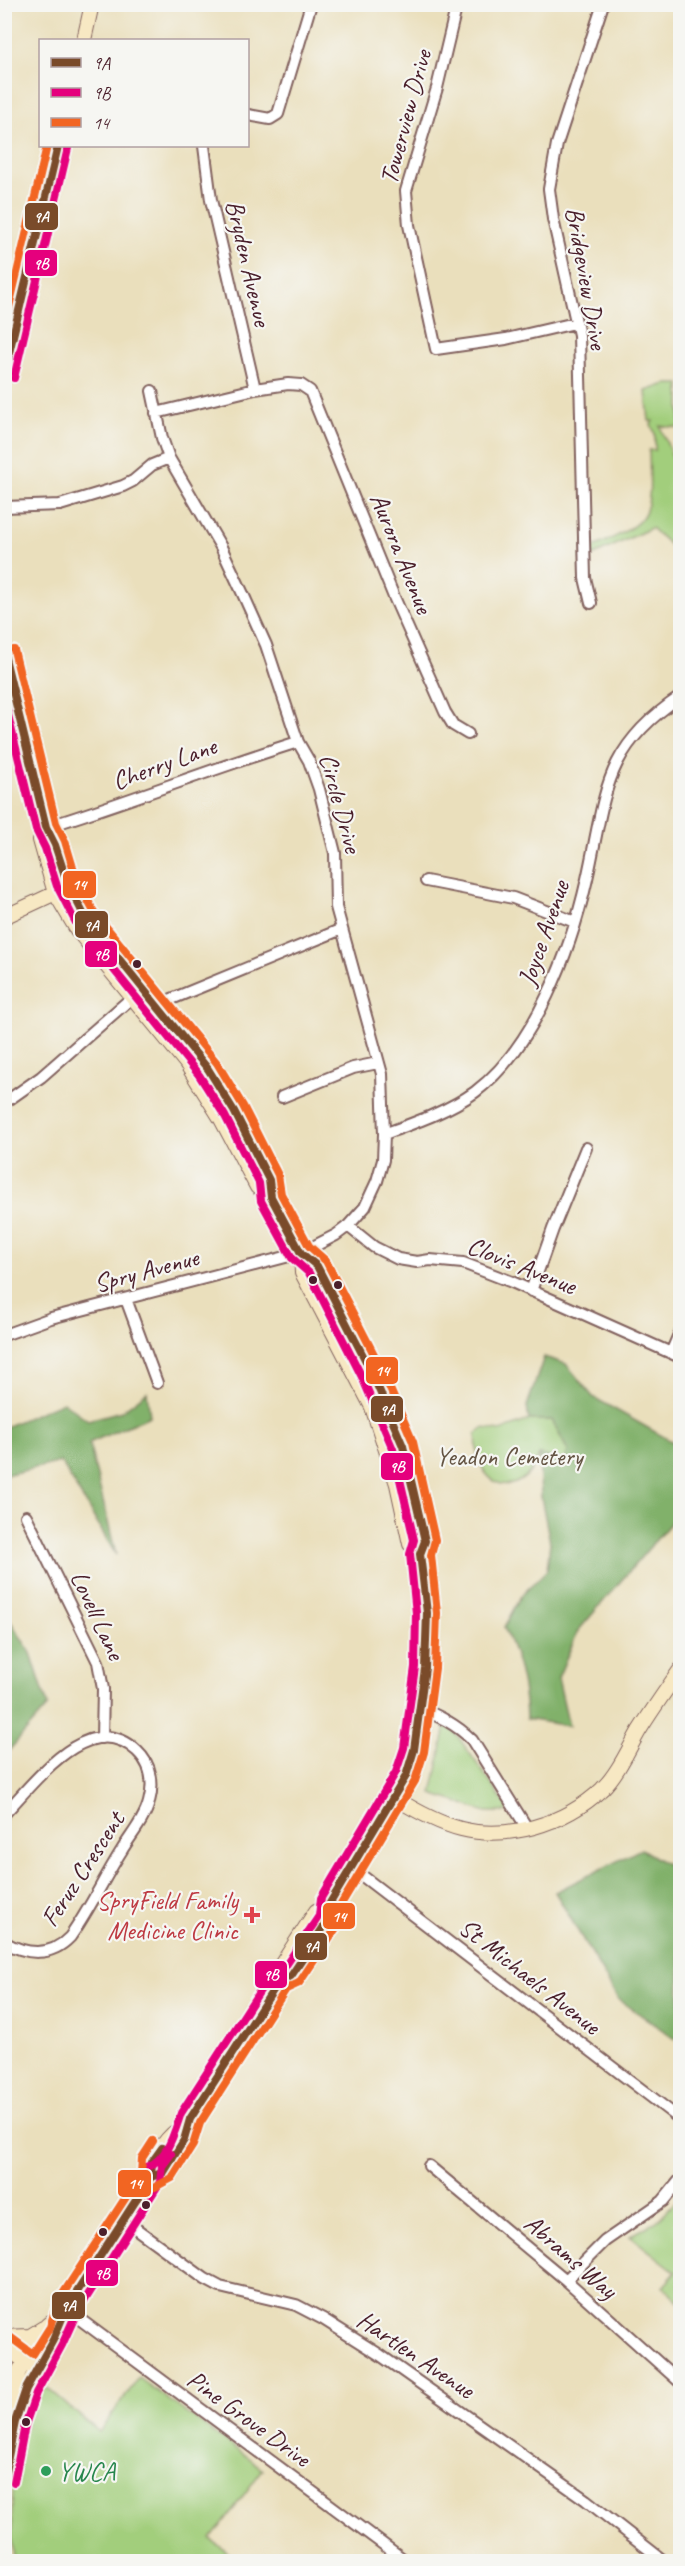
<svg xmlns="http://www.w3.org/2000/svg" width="685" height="2566" viewBox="0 0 685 2566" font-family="Caveat,sans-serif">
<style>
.green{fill:#a2ce7b;stroke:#767653;stroke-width:1.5}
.forest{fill:#81b16b;stroke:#66684b;stroke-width:1.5}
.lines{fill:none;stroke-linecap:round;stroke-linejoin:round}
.street-casing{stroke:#82625e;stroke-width:14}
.secondary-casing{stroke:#82625e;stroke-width:16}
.street{stroke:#fff;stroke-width:10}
.secondary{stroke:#f7e8c3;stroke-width:14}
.bus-1-casing{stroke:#f6f6f2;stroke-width:12}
.bus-2-casing{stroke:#f6f6f2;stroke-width:12}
.bus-3-casing{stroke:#f6f6f2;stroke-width:12}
.bus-1{stroke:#7a4b2a;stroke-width:8}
.bus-2{stroke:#e5007d;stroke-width:8}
.bus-3{stroke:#f26522;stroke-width:8}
.bus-dot{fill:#4a1f2b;stroke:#f6f6f2;stroke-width:2}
.health-dot{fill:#e0444e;stroke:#f6f6f2;stroke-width:2}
.leisure-dot{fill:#2e9e5b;stroke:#f6f6f2;stroke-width:2}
.labels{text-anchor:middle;stroke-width:4.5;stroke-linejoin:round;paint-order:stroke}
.street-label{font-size:26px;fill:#4a1f2b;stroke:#f6f6f2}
.park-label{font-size:26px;fill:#645443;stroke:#f6f6f2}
.health-label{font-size:26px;fill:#be3a42;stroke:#f6f6f2;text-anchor:end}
.leisure-label{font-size:26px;fill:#27864d;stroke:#f6f6f2;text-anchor:start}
.line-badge{stroke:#f6f6f2;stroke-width:2}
.badge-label{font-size:16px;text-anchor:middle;font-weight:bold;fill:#fff}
</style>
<rect width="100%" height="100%" fill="#f6f6f2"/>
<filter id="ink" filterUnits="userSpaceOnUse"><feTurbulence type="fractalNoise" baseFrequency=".0167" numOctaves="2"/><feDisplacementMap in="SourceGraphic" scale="12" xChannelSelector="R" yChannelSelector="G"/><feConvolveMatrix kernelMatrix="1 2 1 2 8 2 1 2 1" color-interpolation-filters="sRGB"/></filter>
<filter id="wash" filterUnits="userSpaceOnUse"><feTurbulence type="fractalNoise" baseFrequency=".008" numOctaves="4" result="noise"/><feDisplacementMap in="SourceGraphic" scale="24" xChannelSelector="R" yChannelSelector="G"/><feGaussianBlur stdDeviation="1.35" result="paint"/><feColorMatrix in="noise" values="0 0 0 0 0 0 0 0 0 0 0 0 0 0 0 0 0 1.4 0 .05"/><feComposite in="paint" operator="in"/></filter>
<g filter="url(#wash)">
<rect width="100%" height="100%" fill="#eadfbc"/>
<path class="green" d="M666,384H680V428L660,426L680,476V554L651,528L590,557V549C653,519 651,521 649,450H655V434L651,424L653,421H649L646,391Z
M529,1420H552L568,1451L565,1461L539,1455C527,1491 490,1497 478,1457C476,1450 477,1441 476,1434L484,1428L500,1431Z
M447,1721L511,1812H486L432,1794Z
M680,2197V2303L663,2287L676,2272L630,2236L657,2221Z
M139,2378L263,2469L211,2539L238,2561H14C8,2502 14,2437 42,2384L99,2432Z"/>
<path class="forest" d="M544,1357L566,1364L593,1397L680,1446V1512L578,1631L558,1678L569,1726L526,1719C525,1684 518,1659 504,1627L521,1596L547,1570L550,1542L541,1497L539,1455L565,1461L568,1451L552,1420H529L527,1406Z
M147,1392L150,1416L89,1443L116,1555L61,1462L5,1475V1427L63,1402L88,1420L122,1411Z
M5,1613L31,1653L48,1706L5,1755Z
M641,1849L680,1872V2042L618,1999L555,1892Z"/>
</g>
<g filter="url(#ink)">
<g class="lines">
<g class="street-casing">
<path id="street" d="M457,4L437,88L406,191L409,225L436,349L506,339L575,323
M248,115L270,119L278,114L311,4
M204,146L211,200L255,389
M156,413L255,389L288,384L301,385L310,391L394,597L445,712L453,725L468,734
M4,507L60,505L123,486L133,481L152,465L169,458
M591,603L585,578L579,335L553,219L549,189L557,144L603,4
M4,743L24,740
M46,827C131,801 213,768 298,742
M426,881L513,898L575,922
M157,1005L342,929
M282,1097L353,1068L378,1063
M4,1103L41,1077L136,994
M384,1134C414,1123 449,1111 475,1092C535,1047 571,950 587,879C606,795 602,749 680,697
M348,1226L374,1247L398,1259L417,1262L430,1260L463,1263L512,1282L680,1357
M531,1291L553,1229L586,1148
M126,1299L157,1383
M4,1335L51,1318L301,1253L336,1235L348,1226L365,1207L377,1181L383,1160L384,1134L382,1074L336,907L335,853L319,789L309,761L298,742L266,645L243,594L221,547L169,458L162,438L152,391
M671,1353L680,1332
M26,1516L98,1662L103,1689L102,1738
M419,1708C439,1716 456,1724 472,1740L527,1828
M4,1814C34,1783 90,1706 137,1751C152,1765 154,1784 149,1802C145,1819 131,1835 122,1850C104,1878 90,1909 70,1937C51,1957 27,1955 4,1942
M352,1868L680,2119
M429,2166L566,2280L680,2382
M124,2220L205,2279L220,2287L296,2305L323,2319L380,2355L586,2500L665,2562
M566,2280L605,2241L663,2201L680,2180
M66,2309L407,2562"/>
</g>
<g class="secondary-casing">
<path id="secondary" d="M84,40L92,4
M4,376L58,146
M4,652L46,827C58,842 58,859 64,876C71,893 79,908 89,923L208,1069L234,1111L269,1180L271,1197L301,1253L317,1266L372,1373L403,1446L425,1541L420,1554L427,1613L425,1668L414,1750L406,1776L330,1903L329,1919L291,1976L279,1981L238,2044L190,2119L184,2140L164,2172L151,2177
M46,827L40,840L51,879L55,893L77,930L186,1063L221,1119L257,1187L271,1197
M4,917L62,890
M301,1253L302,1273L372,1407L397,1484L410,1544L420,1554
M395,1798C442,1827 478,1842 534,1827C559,1820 583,1807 602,1789C618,1773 628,1750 639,1731C652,1710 666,1690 680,1670
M279,1981V1968L316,1911L330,1903
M4,2337L30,2336L43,2328
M4,2346L32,2367
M4,2360L10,2391
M4,2408L19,2371L47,2325L66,2309
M4,2480C9,2450 13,2417 26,2389C40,2359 57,2341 66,2309L151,2177C153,2154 167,2135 187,2123"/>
</g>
<use href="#street" class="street"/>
<use href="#secondary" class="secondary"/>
<g class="bus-1-casing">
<path id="bus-1" d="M4,374L58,146
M4,654L46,827L55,845L67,882L85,917L208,1069L234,1111L269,1180L271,1197L301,1253L317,1266L372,1373L403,1446L425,1541L420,1554L427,1613L425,1668L414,1750L406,1776L330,1903L329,1919L291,1976L279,1981L190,2119L184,2140L164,2172L151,2177
M4,2477L15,2422L26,2389L53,2340L66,2309L151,2177L152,2162L162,2148"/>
</g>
<g class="bus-2-casing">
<path id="bus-2" d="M14,378L68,148
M4,699L36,830L45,848L57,886L76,923L199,1075L225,1116L259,1183L261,1201L292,1258L309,1273L362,1377L393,1449L414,1540L410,1554L416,1613L415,1667L404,1748L396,1772L321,1898L319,1916L284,1968L270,1975L181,2113C174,2133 168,2159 147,2167
M14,2482L25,2425L36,2393L62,2345L76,2314L160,2182L162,2166L171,2154"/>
</g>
<g class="bus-3-casing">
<path id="bus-3" d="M4,328L47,146
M14,650L56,823L65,841L76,878L94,912L217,1063L243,1106L278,1175L281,1194L309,1246L326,1261L381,1368L413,1442L435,1540L431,1555L437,1613L435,1668L424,1752L415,1781L340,1906L338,1925L299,1983L286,1989L200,2123L193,2145L172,2178L155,2187
M10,2337L33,2354L50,2327L57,2303L141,2174L142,2158L153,2141"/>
</g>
<use href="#bus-1" class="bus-1"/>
<use href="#bus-2" class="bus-2"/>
<use href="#bus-3" class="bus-3"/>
</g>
</g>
<g class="bus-dot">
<circle cx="137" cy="964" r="5"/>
<circle cx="313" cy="1280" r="5"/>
<circle cx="338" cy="1285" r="5"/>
<circle cx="146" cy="2205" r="5"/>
<circle cx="103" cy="2232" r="5"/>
<circle cx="26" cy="2422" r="5"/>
</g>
<path class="health-dot" d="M249 1906h6v6h6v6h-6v6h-6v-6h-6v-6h6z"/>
<circle class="leisure-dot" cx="46" cy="2471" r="6"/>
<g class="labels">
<g class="street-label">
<text transform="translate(405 117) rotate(-75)" y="9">Towerview Drive</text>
<text transform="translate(249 263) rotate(77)" y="9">Bryden Avenue</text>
<text transform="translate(587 278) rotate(80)" y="9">Bridgeview Drive</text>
<text transform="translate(402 553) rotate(68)" y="9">Aurora Avenue</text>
<text transform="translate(164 763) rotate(-20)" y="9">Cherry Lane</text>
<text transform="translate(341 803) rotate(75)" y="9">Circle Drive</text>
<text transform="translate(543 933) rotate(-71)" y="9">Joyce Avenue</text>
<text transform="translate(522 1265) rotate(22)" y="9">Clovis Avenue</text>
<text transform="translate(146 1270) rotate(-15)" y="9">Spry Avenue</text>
<text transform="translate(98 1615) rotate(65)" y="9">Lovell Lane</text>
<text transform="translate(82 1869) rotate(-57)" y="9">Feruz Crescent</text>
<text transform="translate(530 1976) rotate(38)" y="9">St Michaels Avenue</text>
<text transform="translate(571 2256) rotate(41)" y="9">Abrams Way</text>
<text transform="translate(416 2354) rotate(34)" y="9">Hartlen Avenue</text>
<text transform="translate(249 2418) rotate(36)" y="9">Pine Grove Drive</text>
</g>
<g class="park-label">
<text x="509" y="1465">Yeadon Cemetery</text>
</g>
<g class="health-label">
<text x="238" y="1909">SpryField Family<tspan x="238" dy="30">Medicine Clinic</tspan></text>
</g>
<g class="leisure-label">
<text x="58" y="2480">YWCA</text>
</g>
</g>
<g class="line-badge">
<rect x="24" y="202" width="35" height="29" rx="6" fill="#7a4b2a"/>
<rect x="24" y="249" width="34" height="28" rx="6" fill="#e5007d"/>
<rect x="62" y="870" width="35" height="29" rx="6" fill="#f26522"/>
<rect x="74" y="910" width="35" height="29" rx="6" fill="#7a4b2a"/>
<rect x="84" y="940" width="34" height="28" rx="6" fill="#e5007d"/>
<rect x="365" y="1356" width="34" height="29" rx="6" fill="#f26522"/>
<rect x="370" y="1395" width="34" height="28" rx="6" fill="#7a4b2a"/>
<rect x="380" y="1452" width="34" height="29" rx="6" fill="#e5007d"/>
<rect x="322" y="1902" width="34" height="28" rx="6" fill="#f26522"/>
<rect x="294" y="1932" width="34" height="29" rx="6" fill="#7a4b2a"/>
<rect x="254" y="1960" width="34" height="29" rx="6" fill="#e5007d"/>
<rect x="117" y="2169" width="35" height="29" rx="6" fill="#f26522"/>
<rect x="85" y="2259" width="34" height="28" rx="6" fill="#e5007d"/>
<rect x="51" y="2291" width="35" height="29" rx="6" fill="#7a4b2a"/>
</g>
<g class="badge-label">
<text x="41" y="222">9A</text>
<text x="41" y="269">9B</text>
<text x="79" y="890">14</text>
<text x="91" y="931">9A</text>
<text x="101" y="960">9B</text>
<text x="382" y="1376">14</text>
<text x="387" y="1415">9A</text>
<text x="397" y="1472">9B</text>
<text x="339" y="1922">14</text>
<text x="311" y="1952">9A</text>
<text x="271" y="1980">9B</text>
<text x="135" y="2189">14</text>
<text x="102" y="2279">9B</text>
<text x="68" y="2311">9A</text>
</g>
<rect width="685" height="2566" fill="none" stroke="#f6f6f2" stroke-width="24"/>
<rect x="39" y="39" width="210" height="108" fill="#f6f6f2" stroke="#b1a0a2" stroke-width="1.5"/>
<rect x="51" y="58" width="30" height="9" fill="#7a4b2a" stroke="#b1a0a2" stroke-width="1.5"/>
<text x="93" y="69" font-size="18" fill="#4a1f2b">9A</text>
<rect x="51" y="88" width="30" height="9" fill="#e5007d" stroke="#b1a0a2" stroke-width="1.5"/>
<text x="93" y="99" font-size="18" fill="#4a1f2b">9B</text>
<rect x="51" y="118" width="30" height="9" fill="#f26522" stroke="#b1a0a2" stroke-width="1.5"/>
<text x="93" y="129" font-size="18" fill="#4a1f2b">14</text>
</svg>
